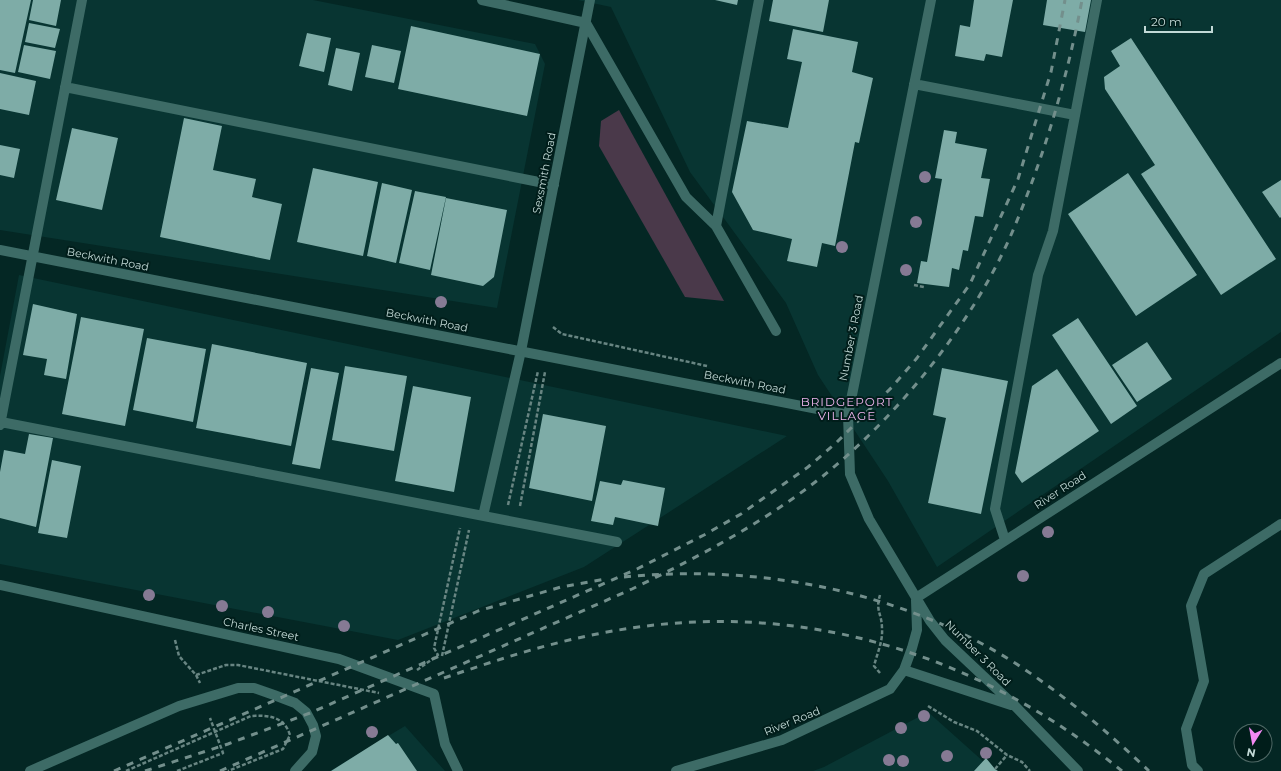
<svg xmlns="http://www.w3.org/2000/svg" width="1281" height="771" viewBox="0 0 1281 771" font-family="Montserrat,sans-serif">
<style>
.built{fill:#083532}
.green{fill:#4a394a}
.building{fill:#7eaca7}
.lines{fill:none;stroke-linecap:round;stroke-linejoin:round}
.path{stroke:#688582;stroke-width:2.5;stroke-dasharray:4 2;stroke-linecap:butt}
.minor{stroke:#3d6b66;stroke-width:10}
.rail{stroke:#738f8c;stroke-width:3;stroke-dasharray:7 7;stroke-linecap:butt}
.tree{fill:#867a94}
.labels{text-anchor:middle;stroke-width:4;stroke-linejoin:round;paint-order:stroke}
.street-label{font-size:11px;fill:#c2d9d6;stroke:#001d1a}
.neighbourhood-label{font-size:12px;letter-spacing:1px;fill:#efb5ef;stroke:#001d1a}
</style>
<rect width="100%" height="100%" fill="#042724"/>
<path class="built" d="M0,0H313L535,44L545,64L497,308L0,230Z
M578,0H1281V332L937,567L888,481L818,375L786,303L690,172L611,7Z
M19,275L787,436L584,567L398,640L0,564V376Z
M928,712L994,771H813L824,767Z
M405,726L445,771H330Z"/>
<path class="green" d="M619,110L724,301L685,297L599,146L601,121Z"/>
<path class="building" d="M0,0H31L15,73L0,70Z
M33,0H61L56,26L29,20Z
M715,0H738L737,5Z
M773,0H829L823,32L769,21Z
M974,0H1013L1002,57L986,54L984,61L955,56L960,25L970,27Z
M1047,0H1091L1085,32L1043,25Z
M29,23L60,29L55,48L25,42Z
M411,26L540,54L527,116L398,89Z
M793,29L858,42L852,72L873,78L859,143L855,142L835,246L822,243L817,267L787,261L792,239L753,230L732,192L747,121L788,128L802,62L787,59Z
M307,33L331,38L324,72L299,66Z
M1131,38L1276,259L1221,295L1141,174L1155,165L1105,89L1104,77L1120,66L1111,51Z
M24,45L56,51L50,79L18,72Z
M372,45L401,51L394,83L365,77Z
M336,48L360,53L352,91L328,85Z
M0,73L36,81L29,115L0,109Z
M184,118L222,126L213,170L256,179L252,197L282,204L270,260L160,237Z
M72,128L118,138L102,210L56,200Z
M944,130L957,132L955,143L987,149L981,178L990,179L983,217L975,216L968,251L963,250L959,270L952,268L949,287L917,283L921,261L927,262L942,179L935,178Z
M0,145L20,149L14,178L0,175Z
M313,168L378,182L363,256L297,242Z
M1128,173L1197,275L1136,316L1068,214Z
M1281,180V217L1280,218L1262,192Z
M382,183L412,190L396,263L367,256Z
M415,191L446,197L430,270L399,263Z
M446,198L507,210L494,277L483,286L431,275Z
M33,304L77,314L66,379L44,375L47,359L23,355Z
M81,317L144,329L125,426L62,414Z
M1078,318L1137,406L1111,424L1052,335Z
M147,338L206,349L193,422L133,410Z
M1147,342L1172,379L1137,402L1112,365Z
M212,344L307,363L291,446L196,428Z
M345,366L407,376L394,451L332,440Z
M311,368L339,373L320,469L292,464Z
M942,368L1008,381L981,514L928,503L946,418L933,415Z
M1057,369L1099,431L1022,483L1015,473L1032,386Z
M413,386L471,397L454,492L395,481Z
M543,414L606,426L592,501L529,488Z
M29,434L53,438L36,527L0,518V472L4,450L25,454Z
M52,460L81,466L67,538L38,533Z
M623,480L665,488L658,526L615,517L613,525L591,521L600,481L621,485Z
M388,735L396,744L398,743L417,771H331Z
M986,758L995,769L998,771H974Z"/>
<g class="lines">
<path class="path" d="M914,285L924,287
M553,327L562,334L707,366
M508,505L538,371
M520,506L545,372
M175,640L179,656L196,675L200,683
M442,656L469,530
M417,670L438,655L434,648L460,528
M880,673L874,666C877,654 883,641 882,629C882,613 875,611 880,595
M196,675L226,665H238L379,693
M928,706L954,722L977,731L1007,755L1022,762L1030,771
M995,769L1007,755
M126,771L251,716C268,715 284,716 290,735L283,749L228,771
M177,771L223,753L210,718"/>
<path class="minor" d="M482,0L586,23L686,197L716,226L776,331
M931,0L848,415L850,474L869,519L930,621L945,640L1015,706L1078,771
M914,84L1075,115
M65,87L554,185
M716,226L759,0
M0,250L848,415
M1,422L617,542
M0,425L82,0
M483,516L521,351L590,0
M1005,540L995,509L1038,275L1053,231L1097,0
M0,585L339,659L434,694L445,744L458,771
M916,598L1281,363
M904,670L1011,705
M30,771L179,706L238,688H254L274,695L295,703L306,712L313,725L316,736L312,752L295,771
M676,771L782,740L890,689L904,670L912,648L917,630L916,600
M1198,771L1192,765L1186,729L1204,681L1191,606L1204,574L1281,524"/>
<path class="rail" d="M624,577C757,564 900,590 1015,663C1064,695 1107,731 1149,771
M444,678C494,661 545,644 597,634C789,595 972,649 1122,771
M114,771L478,611L561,587L606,579
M145,771L228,744L310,713L637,569L704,535L741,514L808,467L836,443L892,387L917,358L970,284L1018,179L1051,72L1065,0
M220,771L632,589C700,556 765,522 823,476C899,415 972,324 1011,235C1043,160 1067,80 1082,0"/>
</g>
<g class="tree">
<circle cx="925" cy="177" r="6"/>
<circle cx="916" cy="222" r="6"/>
<circle cx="842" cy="247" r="6"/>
<circle cx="906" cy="270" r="6"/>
<circle cx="441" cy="302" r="6"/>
<circle cx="1048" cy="532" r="6"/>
<circle cx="1023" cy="576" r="6"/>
<circle cx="149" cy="595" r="6"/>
<circle cx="222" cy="606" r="6"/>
<circle cx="268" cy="612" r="6"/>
<circle cx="344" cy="626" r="6"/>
<circle cx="924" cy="716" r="6"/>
<circle cx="901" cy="728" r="6"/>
<circle cx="372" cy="732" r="6"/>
<circle cx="986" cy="753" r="6"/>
<circle cx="947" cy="756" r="6"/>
<circle cx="889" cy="760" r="6"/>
<circle cx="903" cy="761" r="6"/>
</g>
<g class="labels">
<g class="street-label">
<text transform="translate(544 173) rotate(-79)" y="4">Sexsmith Road</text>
<text transform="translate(108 259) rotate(11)" y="4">Beckwith Road</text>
<text transform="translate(427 320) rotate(11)" y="4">Beckwith Road</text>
<text transform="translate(851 338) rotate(-79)" y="4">Number 3 Road</text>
<text transform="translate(745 382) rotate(11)" y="4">Beckwith Road</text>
<text transform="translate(1060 490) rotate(-33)" y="4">River Road</text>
<text transform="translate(261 629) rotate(12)" y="4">Charles Street</text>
<text transform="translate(978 653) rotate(45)" y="4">Number 3 Road</text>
<text transform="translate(792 721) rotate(-22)" y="4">River Road</text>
</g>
<g class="neighbourhood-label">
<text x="847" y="406">BRIDGEPORT<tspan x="847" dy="14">VILLAGE</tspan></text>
</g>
</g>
<g transform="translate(1253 743) rotate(191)"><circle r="19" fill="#001d1a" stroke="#4e6865"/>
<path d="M0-3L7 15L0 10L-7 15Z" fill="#f28af3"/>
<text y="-6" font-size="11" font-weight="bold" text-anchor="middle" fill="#c2d9d6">N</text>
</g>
<path d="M1145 26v6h67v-6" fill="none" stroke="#c2d9d6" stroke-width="2"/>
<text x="1151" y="26" font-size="12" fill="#c2d9d6" stroke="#001d1a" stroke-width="3" paint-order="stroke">20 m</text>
</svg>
